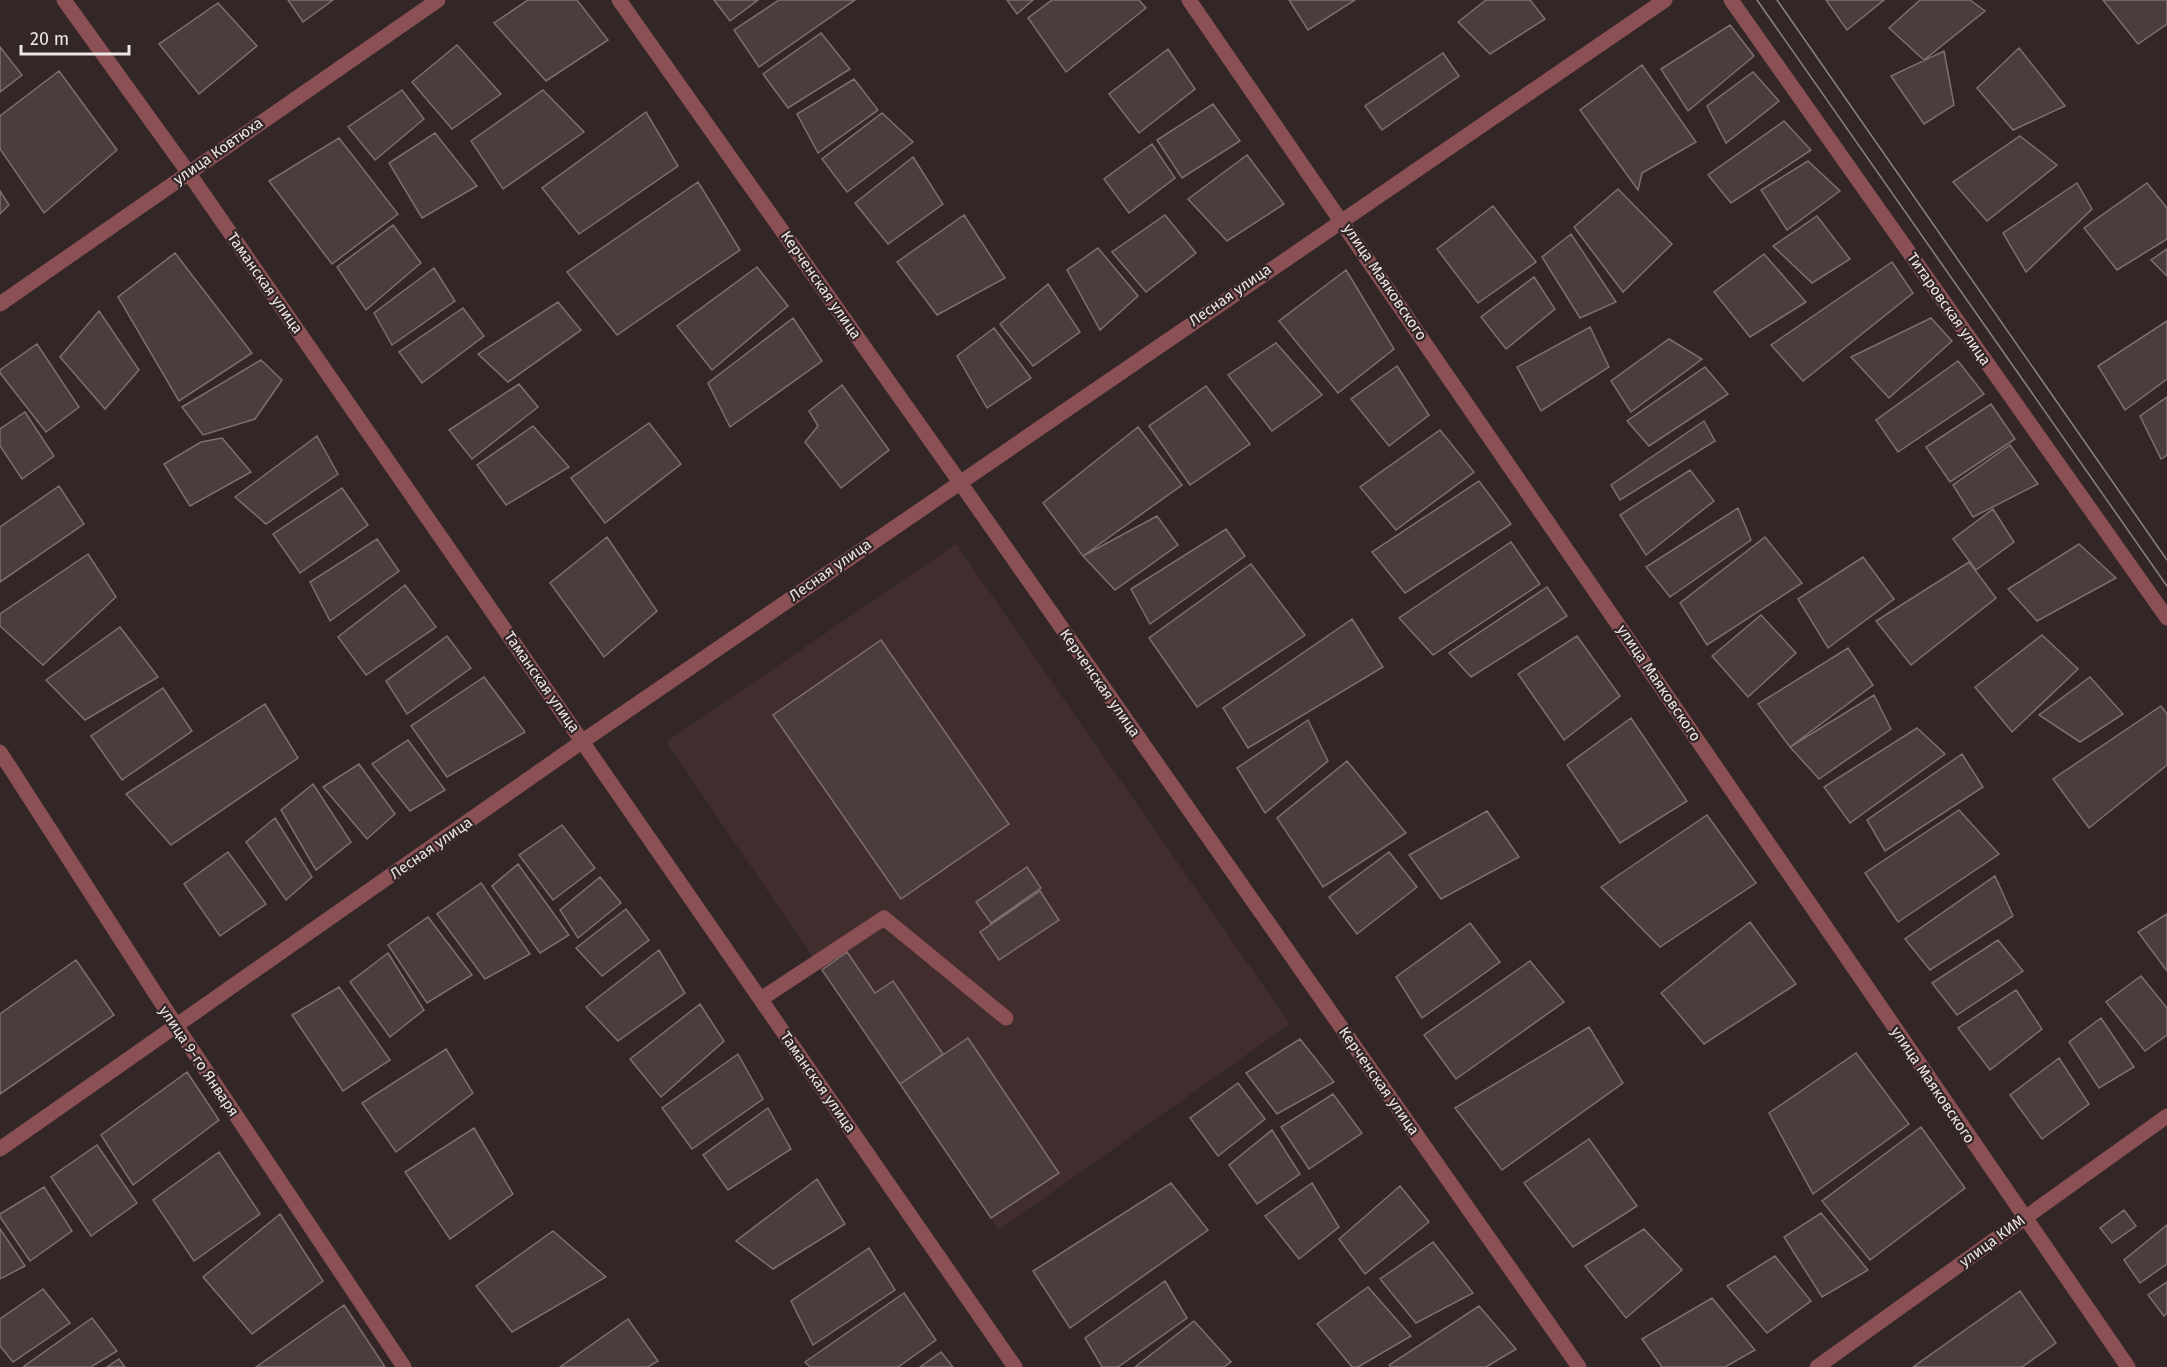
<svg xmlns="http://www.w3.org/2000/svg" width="2167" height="1367" viewBox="0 0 2167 1367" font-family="'Fira Sans',sans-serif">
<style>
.built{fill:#412d2d}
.building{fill:#4b3d3d;stroke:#7e6e6f;stroke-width:1.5}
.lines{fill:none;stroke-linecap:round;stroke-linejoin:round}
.minor{stroke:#8a5053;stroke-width:15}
.tram{stroke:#8d8282;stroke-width:1.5}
.labels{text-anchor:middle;stroke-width:4.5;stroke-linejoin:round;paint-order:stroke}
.street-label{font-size:15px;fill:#eee5e5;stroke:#332627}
</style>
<rect width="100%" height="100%" fill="#332627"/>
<path class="built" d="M956,544L1290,1024L999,1230L666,742Z"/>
<path class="building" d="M288,0H333L303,22Z
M528,0H577L608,40L546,81L494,23Z
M714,0H758L730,21Z
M779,0H855L759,67L734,30Z
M1007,0H1033L1017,14Z
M1052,0H1139L1146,8L1066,72L1028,18Z
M1289,0H1355L1308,30Z
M1486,0H1530L1545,19L1490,54L1458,22Z
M1826,0H1884L1847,30Z
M1920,0H1970L1985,11L1924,60L1889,28Z
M2103,0H2167V24L2138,44Z
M218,3L257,46L199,94L159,44Z
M1730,25L1754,56L1688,111L1661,69Z
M821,33L850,69L788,108L763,74Z
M457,45L501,94L452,129L412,82Z
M0,47L22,75L0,92Z
M2019,48L2065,106L2013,130L1977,88Z
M1168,49L1195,89L1139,133L1109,94Z
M1944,51L1954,105L1924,124L1891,76Z
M1443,53L1459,76L1382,130L1365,106Z
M1642,65L1696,142L1642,173L1638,190L1580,110Z
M59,71L117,150L44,213L0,149V116Z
M1753,72L1779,101L1726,143L1707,106Z
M854,79L878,110L818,153L797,114Z
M402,90L424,119L375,160L348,127Z
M543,90L584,132L503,189L471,141Z
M1213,104L1240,141L1182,178L1157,140Z
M646,112L678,166L579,234L542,188Z
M882,113L913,142L847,192L822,159Z
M1784,121L1811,150L1731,203L1708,175Z
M435,133L477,186L422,218L389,163Z
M2020,136L2057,165L1987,221L1953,182Z
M339,138L398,214L332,264L269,181Z
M1152,144L1175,178L1129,213L1104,179Z
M1247,155L1284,204L1227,241L1188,199Z
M913,157L943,204L888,244L855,203Z
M1808,161L1840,191L1787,230L1761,190Z
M698,182L740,250L617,335L567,272Z
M2077,183L2092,209L2026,272L2003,233Z
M2147,183L2167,208V239L2117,270L2084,228Z
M1618,189L1672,244L1623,292L1574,227Z
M0,191L9,205L0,214Z
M1493,206L1536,262L1478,303L1437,249Z
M964,215L1005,278L937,315L897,262Z
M1165,215L1196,253L1146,292L1112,252Z
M1817,216L1850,259L1812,283L1773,246Z
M393,225L421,263L366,310L337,267Z
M1571,234L1616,302L1580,318L1542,257Z
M1098,248L1138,296L1100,330L1067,270Z
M2167,249V276L2151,260Z
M175,253L252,353L179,401L118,297Z
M1764,254L1806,302L1750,337L1714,292Z
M1892,262L1913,293L1803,381L1771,345Z
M757,267L788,306L712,370L677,326Z
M434,268L455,301L392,345L374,313Z
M1346,270L1394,349L1338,393L1279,321Z
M1534,277L1555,309L1506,349L1481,317Z
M1048,284L1080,332L1033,366L1000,324Z
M558,302L581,330L508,382L478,354Z
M463,308L484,336L422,383L399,352Z
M99,311L139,370L105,409L60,357Z
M793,318L822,361L730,427L708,383Z
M1931,318L1952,341L1889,398L1851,357Z
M2167,321V379L2125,410L2098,366Z
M1590,327L1609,367L1541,411L1517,367Z
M994,328L1031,378L987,408L957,356Z
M1669,339L1702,359L1631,412L1611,381Z
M1276,343L1322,395L1272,431L1228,375Z
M37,344L79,407L46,432L0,373V370Z
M261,360L282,380L255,419L203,435L182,407Z
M1958,361L1984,394L1898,452L1876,420Z
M1397,366L1429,415L1389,446L1351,399Z
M1705,367L1728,394L1649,446L1627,421Z
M519,384L538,407L472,459L449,430Z
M842,385L889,450L841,488L805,442L818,426L809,411Z
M1206,386L1250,444L1190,485L1149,426Z
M2167,397V455L2161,459L2140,416Z
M1991,404L2015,439L1950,482L1926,447Z
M25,412L54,456L22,479L0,446V429Z
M1704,421L1715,441L1620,500L1611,485Z
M649,423L681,464L605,523L571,478Z
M533,426L569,467L506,505L477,465Z
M1138,427L1182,485L1083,556L1043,503Z
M1440,430L1474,472L1396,530L1360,487Z
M317,436L338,474L266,524L235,497Z
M222,438L251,472L190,506L164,464L201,442Z
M2010,445L2038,484L1973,517L1953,485Z
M1690,470L1714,501L1646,555L1620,515Z
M1479,481L1511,524L1405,593L1372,552Z
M59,486L84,524L0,582V527Z
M342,488L368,525L300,573L273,534Z
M1738,508L1751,540L1670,597L1646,567Z
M1993,509L2014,542L1976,570L1953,539Z
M1157,516L1178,545L1115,590L1083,556Z
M1226,529L1245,556L1150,624L1131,589Z
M607,537L657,611L604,657L550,583Z
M1765,537L1802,583L1707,645L1680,603Z
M377,539L399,571L330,621L310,582Z
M1511,542L1540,584L1433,655L1399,618Z
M2079,544L2116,578L2037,621L2008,589Z
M88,554L116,597L43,665L0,626V614Z
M1863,557L1894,599L1828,648L1798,599Z
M1969,562L1996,598L1911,665L1876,621Z
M1251,564L1305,635L1197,707L1149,638Z
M405,585L436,627L366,675L338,637Z
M1547,587L1567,616L1471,677L1449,653Z
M1761,615L1796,653L1748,697L1712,656Z
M1352,619L1383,667L1248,748L1223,708Z
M120,627L158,677L85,720L46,680Z
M2042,635L2078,669L2012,732L1975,687Z
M447,636L471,668L407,714L386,681Z
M1577,636L1620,696L1564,740L1518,674Z
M881,640L1009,824L901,899L773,715Z
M1848,648L1873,685L1790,747L1758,704Z
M484,677L525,732L447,777L411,726Z
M2090,677L2123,714L2080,742L2039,715Z
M163,688L192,731L122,780L91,736Z
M1874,695L1891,729L1819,779L1790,747Z
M265,704L298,758L171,845L126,794Z
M2161,706L2167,714V765L2089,828L2053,779Z
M1631,718L1687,801L1620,843L1567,765Z
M1308,720L1328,761L1265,813L1237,768Z
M1917,728L1945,754L1850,823L1824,787Z
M408,740L445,790L410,811L372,764Z
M1962,754L1983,787L1885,851L1867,820Z
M1347,761L1406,833L1323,887L1277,818Z
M359,764L395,814L367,839L323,787Z
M313,784L351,842L316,870L281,810Z
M1959,810L1999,854L1898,922L1865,873Z
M1487,811L1519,857L1441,899L1409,855Z
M1707,815L1756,883L1660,947L1601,887Z
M275,818L312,877L286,900L246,842Z
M562,825L595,868L553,900L519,855Z
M228,852L266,904L220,936L184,884Z
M1389,852L1417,887L1357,934L1329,897Z
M518,864L569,935L540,953L492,886Z
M1027,867L1041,888L991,923L976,902Z
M1995,876L2013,916L1930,970L1905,939Z
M600,877L621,903L578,938L560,910Z
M481,883L530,954L485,979L437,914Z
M1040,891L1059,920L999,960L980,932Z
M626,909L649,940L602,976L576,948Z
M2167,914V971L2138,932Z
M428,917L472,975L427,1003L388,945Z
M1750,922L1796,984L1704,1044L1661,993Z
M1470,923L1500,962L1422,1018L1396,977Z
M1998,940L2023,971L1957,1015L1932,983Z
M659,950L685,993L618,1041L586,1007Z
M847,952L875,993L893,981L943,1054L900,1084L822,970Z
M388,953L424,1010L390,1037L350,982Z
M76,960L114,1015L0,1094V1014Z
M1530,961L1564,1002L1456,1079L1424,1035Z
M2141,976L2167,1008V1035L2145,1051L2106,1002Z
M339,987L390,1060L343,1091L292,1015Z
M2016,990L2042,1029L1990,1070L1958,1028Z
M700,1004L724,1041L661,1097L630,1059Z
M2101,1018L2134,1067L2099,1088L2069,1042Z
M1589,1027L1623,1083L1502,1170L1455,1108Z
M968,1038L1059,1173L991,1218L900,1084Z
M1300,1039L1334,1082L1277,1114L1246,1073Z
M446,1049L473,1093L396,1152L362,1103Z
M1856,1053L1909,1124L1813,1194L1769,1113Z
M738,1054L763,1099L692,1149L662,1108Z
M2059,1058L2089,1104L2042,1139L2010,1095Z
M187,1072L219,1120L133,1185L101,1135Z
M1238,1083L1265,1119L1218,1156L1190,1118Z
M1333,1094L1362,1133L1309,1169L1281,1127Z
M768,1108L791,1149L728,1190L703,1155Z
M1921,1127L1965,1188L1870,1260L1822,1201Z
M474,1128L513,1194L450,1239L405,1172Z
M1272,1130L1300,1174L1257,1204L1229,1165Z
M1589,1139L1637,1206L1573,1247L1524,1183Z
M97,1145L137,1203L91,1236L51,1177Z
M219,1152L260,1214L194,1261L153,1200Z
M817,1179L845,1224L773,1269L736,1241Z
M1171,1183L1208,1230L1070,1328L1033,1271Z
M1312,1183L1339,1227L1299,1259L1265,1216Z
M1400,1186L1429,1222L1365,1274L1339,1239Z
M44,1187L72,1231L30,1261L0,1217V1214Z
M2124,1210L2136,1226L2112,1243L2100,1228Z
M1821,1213L1868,1270L1822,1297L1784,1237Z
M280,1214L323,1281L252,1334L203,1277Z
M2167,1225V1264L2140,1283L2124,1260Z
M0,1229L25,1266L0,1279Z
M1644,1229L1682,1270L1626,1318L1585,1266Z
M553,1231L606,1277L512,1332L476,1286Z
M1433,1242L1473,1293L1416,1323L1380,1279Z
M869,1248L895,1290L813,1345L791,1301Z
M1775,1256L1811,1301L1767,1333L1727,1286Z
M1165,1281L1187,1318L1118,1367H1102L1085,1338Z
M2167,1282V1313L2164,1316L2148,1295Z
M1368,1287L1411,1336L1358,1367H1352L1317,1324Z
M43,1289L70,1323L13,1362L0,1346V1319Z
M2020,1291L2056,1343L2022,1367H1913Z
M904,1293L936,1340L898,1367H810L805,1362Z
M1712,1298L1755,1350L1725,1367H1662L1642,1339Z
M344,1305L385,1367H256Z
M1479,1306L1516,1349L1486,1367H1391L1389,1365Z
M92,1318L117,1351L91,1367H23Z
M628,1319L658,1361L648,1367H560Z
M1194,1321L1231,1362L1224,1367H1135Z
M941,1352L953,1367H920Z
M119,1359L125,1367H107Z"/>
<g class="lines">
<path class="minor" d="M64,0L188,172L1015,1367
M619,0L959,481L1579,1367
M1189,0L2128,1367
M1731,0L2167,618
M0,304L438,0
M0,752L177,1027L404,1367
M761,999L884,918L1006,1018
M0,1149C196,1014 388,876 583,741C942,491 1303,244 1665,0
M1817,1367L2167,1116"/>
<path class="tram" d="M1757,0L2167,586
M1777,0L2167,560"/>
</g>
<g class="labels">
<g class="street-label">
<text transform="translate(218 151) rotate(-35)" y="5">улица Ковтюха</text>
<text transform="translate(1385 282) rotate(56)" y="5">улица Маяковского</text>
<text transform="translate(265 283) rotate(55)" y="5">Таманская улица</text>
<text transform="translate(821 285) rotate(55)" y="5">Керченская улица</text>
<text transform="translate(1230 295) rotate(-35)" y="5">Лесная улица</text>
<text transform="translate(1949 309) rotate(55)" y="5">Титаровская улица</text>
<text transform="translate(830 570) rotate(-35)" y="5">Лесная улица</text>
<text transform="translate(542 682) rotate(55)" y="5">Таманская улица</text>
<text transform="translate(1100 683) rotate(55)" y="5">Керченская улица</text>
<text transform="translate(1659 683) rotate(56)" y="5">улица Маяковского</text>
<text transform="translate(431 848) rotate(-35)" y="5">Лесная улица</text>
<text transform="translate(199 1061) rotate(56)" y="5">улица 9-го Января</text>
<text transform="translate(1379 1081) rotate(55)" y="5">Керченская улица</text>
<text transform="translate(818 1082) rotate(55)" y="5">Таманская улица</text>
<text transform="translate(1933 1085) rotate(56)" y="5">улица Маяковского</text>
<text transform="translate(1992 1241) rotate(-36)" y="5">улица КИМ</text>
</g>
</g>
<path d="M21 45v9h108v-9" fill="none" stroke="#eee5e5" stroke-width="3"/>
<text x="30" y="45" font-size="18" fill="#eee5e5" stroke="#332627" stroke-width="4.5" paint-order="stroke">20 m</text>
</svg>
